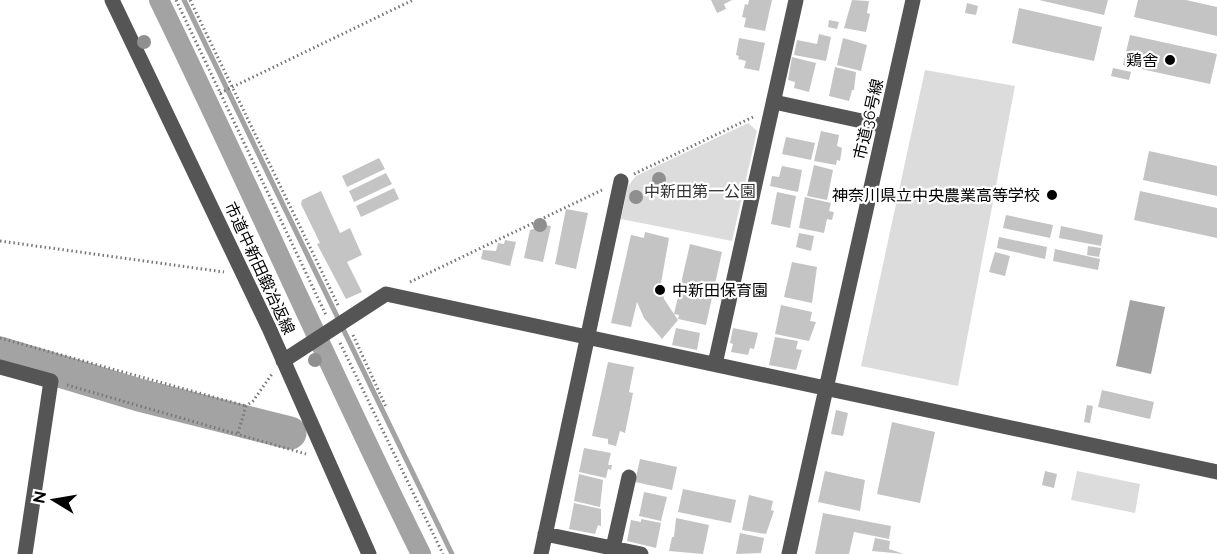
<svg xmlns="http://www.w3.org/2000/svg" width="1217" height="554" viewBox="0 0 1217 554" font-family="Raleway,'Noto Sans JP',sans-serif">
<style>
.green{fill:#dcdcdc}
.water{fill:#a3a3a3}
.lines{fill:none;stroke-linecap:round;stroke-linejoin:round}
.stream{stroke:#a3a3a3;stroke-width:5}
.canal{stroke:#a3a3a3;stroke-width:20}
.river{stroke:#a3a3a3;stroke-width:33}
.building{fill:#c4c4c4}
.path{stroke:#777;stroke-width:3;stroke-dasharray:1.5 3;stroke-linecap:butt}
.minor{stroke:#555;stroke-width:15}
.tree{fill:#8f8f8f}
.poi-dot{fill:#000;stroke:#fff;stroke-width:2}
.labels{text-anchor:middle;stroke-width:4.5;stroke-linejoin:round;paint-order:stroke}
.poi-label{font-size:16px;fill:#000;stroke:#fff;text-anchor:end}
.street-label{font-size:16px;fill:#000;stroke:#fff}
.park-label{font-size:16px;fill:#333;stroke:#fff}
</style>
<rect width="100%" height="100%" fill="#fff"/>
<path class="green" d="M925,70L1015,86L958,386L861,366Z
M748,123L757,131L732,241L621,219L628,186L636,176Z
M1077,471L1140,484L1135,513L1071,500Z"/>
<path class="water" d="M1130,300L1165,307L1151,374L1116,366Z"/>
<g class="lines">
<path class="stream" d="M184,0L452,554"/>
<path class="canal" d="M159,0C249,184 330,371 421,554"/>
<path class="river" d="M0,353L139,395L290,433"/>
</g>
<path class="building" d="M711,0H732L724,4L726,9L717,13Z
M749,0H772L765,31L744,27L746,18L742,17L745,4L748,5Z
M852,0L869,1L867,13L870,14L866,32L844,28Z
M1039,0H1108L1104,15Z
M1138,0H1186L1217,7V36L1134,17Z
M967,3L978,6L976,15L965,13Z
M1019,8L1102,27L1094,61L1012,43Z
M829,20L839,22L837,29L828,27Z
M819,34L831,37L826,61L794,55L797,40L817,44Z
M1130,35L1217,54L1210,84L1123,65Z
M739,38L765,43L759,71L744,68L746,61L738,59L739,56L736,55Z
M843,38L867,45L861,71L837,65Z
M792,57L816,63L809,92L794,88L795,82L788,80Z
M835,67L856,72L854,90H852L849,101L829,96Z
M1113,68L1131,72L1129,80L1111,76Z
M821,131L839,135L837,146L842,148L840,161L837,160L836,165L814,161Z
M786,137L815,143L811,160L782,154Z
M1149,151L1217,166V196L1143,180Z
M379,158L385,169L347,187L342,176Z
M814,165L833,170L827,200L807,196Z
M782,166L802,170L798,192L770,186L772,176L779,177Z
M386,173L392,184L354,202L349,191Z
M394,188L399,199L361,217L356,206Z
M321,191L340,233L350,228L362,255L347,262L362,292L346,299L317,244L320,243L301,204L302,200Z
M1140,191L1217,208V238L1134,220Z
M777,192L796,196L790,228L771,224Z
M805,197L831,203L829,211L834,212L832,220L827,219L824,233L799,228Z
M566,209L588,213L576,269L555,264Z
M1006,215L1053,225L1050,238L1003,228Z
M539,224L551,226L543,262L524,258L530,230L538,228Z
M1061,226L1103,235L1101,246L1059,238Z
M645,232L669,238L661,283L664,299L678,320L662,339L644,318L637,302L631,327L611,323L631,235L644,238Z
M799,233L814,236L811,251L796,247Z
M999,237L1047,247L1045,259L997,248Z
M505,240L516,242L510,266L481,259L483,250L496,251L498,243L504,244Z
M690,244L722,252L706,325L678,319L679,315L674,314Z
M1088,246L1101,248L1099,257L1087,255Z
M1055,249L1100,259L1098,270L1053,261Z
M995,252L1010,256L1005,276L989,272Z
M792,262L817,267L812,303L784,297Z
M781,305L812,312L810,321L816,322L809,341L775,334Z
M676,328L700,333L697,350L672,345Z
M733,328L758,333L754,349L750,348L748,355L731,352L733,344L730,343Z
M775,337L798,341L796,349L802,350L796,370L769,365Z
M608,362L634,367L629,392L633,393L625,433L620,431L616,446L608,444V439L592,436Z
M1102,390L1154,402L1150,419L1098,407Z
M1087,405L1093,406L1090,423L1084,422Z
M836,410L848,413L843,436L831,434Z
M892,422L935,432L920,503L877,494Z
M584,448L611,453L608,465H612L611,470L608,469L606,478L579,472Z
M640,459L677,467L672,490L635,482Z
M825,471L865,480L860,511L818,502Z
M1045,471L1057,474L1054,488L1042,485Z
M579,474L603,480L600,507L574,501Z
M683,489L736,500L731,523L678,512Z
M644,492L667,497L661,521L639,516Z
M749,495L773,501L771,510L774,511L766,534L742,530Z
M574,503L601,509V526L598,525L595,534L569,529Z
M823,513L891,526L889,539L854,532L849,554H815Z
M676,518L709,525L703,554L669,551L672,537H674Z
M641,519L661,523L656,548L627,541L631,520L641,522Z
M740,533L764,538L761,553L736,554Z
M875,538L890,541L889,549L904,554L872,551Z"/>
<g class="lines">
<path class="path" d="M176,0L326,315
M190,0L338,305
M220,93L413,0
M634,174L753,117
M0,241L224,272
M410,282L602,190
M353,335L386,407
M0,338L246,406
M340,343L443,554
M67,385L306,454
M238,433L246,406L253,401L272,374"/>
<path class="minor" d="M112,0L269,328L369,554
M774,102L885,126
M283,361L386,294L1217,472
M715,364L796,0
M0,367L51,381L25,554
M545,534L641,554
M613,548L629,477
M541,554L621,181
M789,554L913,0"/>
</g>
<g class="tree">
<circle cx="144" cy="42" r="7"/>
<circle cx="659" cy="179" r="7"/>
<circle cx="636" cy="197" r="7"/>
<circle cx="540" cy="225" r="7"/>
<circle cx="315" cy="360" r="7"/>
</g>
<g class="poi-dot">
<circle cx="1170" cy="60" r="6"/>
<circle cx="1052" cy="195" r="6"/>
<circle cx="660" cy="290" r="6"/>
</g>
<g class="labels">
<g class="poi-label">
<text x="1158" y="66">鶏舎</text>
<text x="1040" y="201">神奈川県立中央農業高等学校</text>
<text x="672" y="296" text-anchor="start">中新田保育園</text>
</g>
<g class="street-label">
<text transform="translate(868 119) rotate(-77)" y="6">市道36号線</text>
<text transform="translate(260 268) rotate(65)" y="6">市道中新田鍛冶返線</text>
</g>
<g class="park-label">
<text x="700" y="197">中新田第一公園</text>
</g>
</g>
<g transform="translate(54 500) rotate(281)" stroke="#ffffff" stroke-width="4.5" paint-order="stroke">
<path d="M0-4.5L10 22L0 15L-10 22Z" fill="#000000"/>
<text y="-9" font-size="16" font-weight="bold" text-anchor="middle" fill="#000000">N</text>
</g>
</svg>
